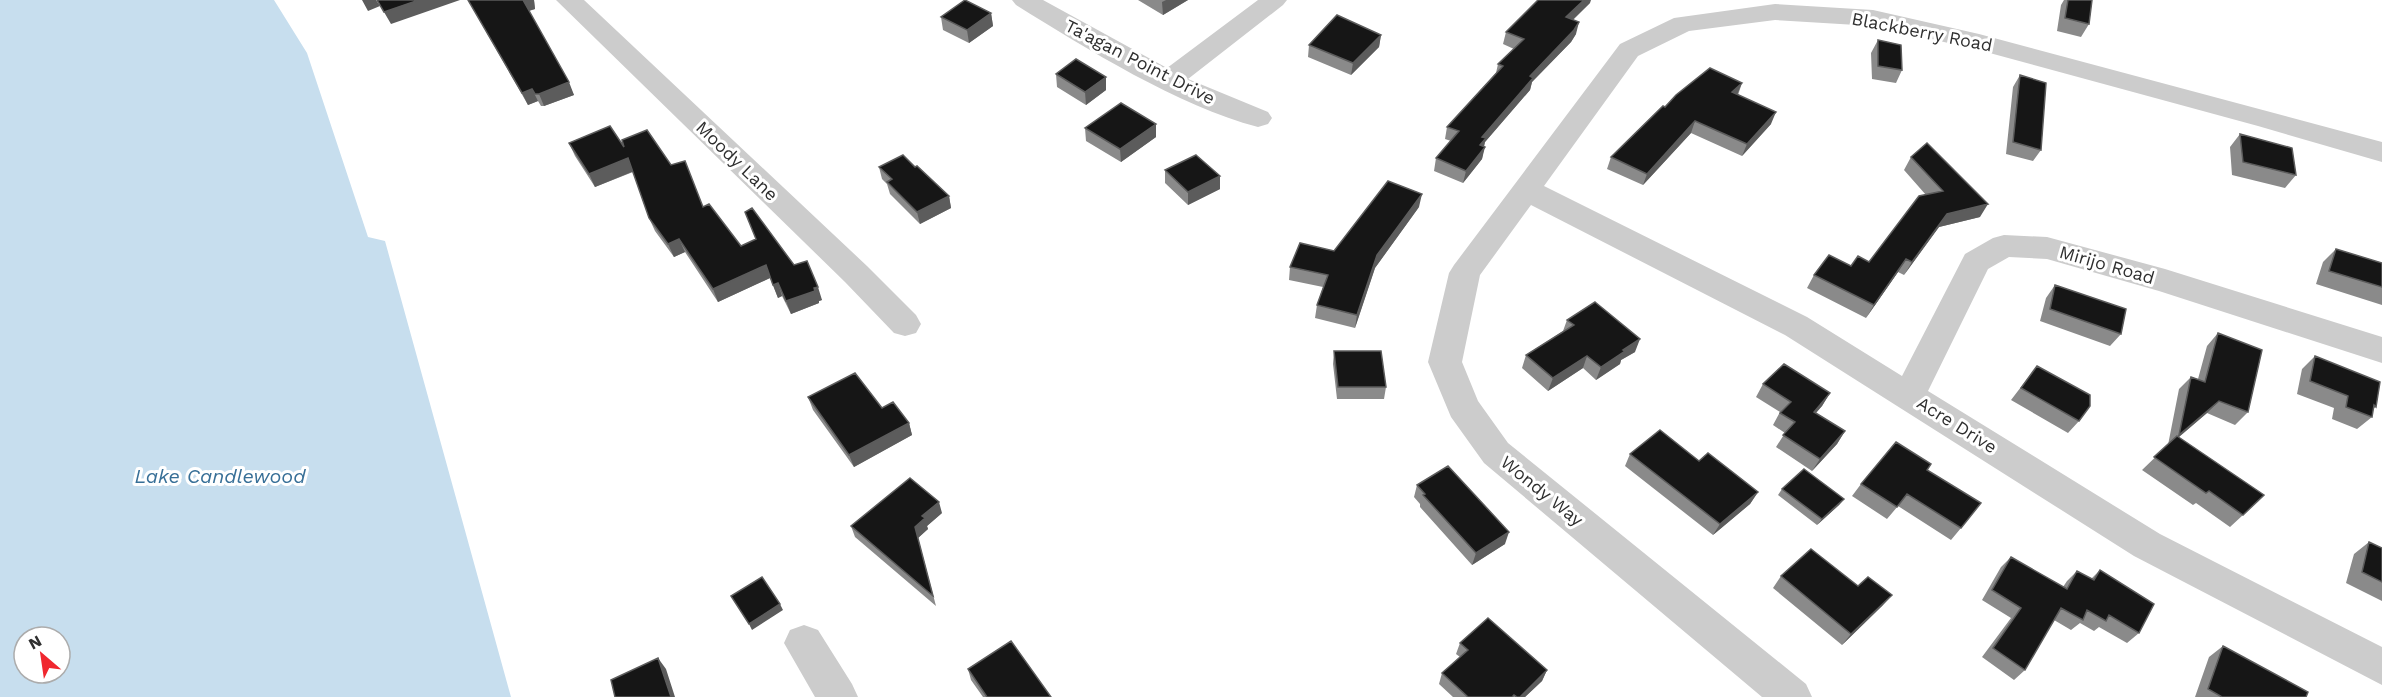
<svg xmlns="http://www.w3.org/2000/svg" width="2382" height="697" viewBox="0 0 2382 697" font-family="'Work Sans',sans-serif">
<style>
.water{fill:#c7deee;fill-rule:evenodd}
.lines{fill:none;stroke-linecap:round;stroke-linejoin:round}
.minor{fill:#ccc;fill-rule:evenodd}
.wall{fill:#8a8a8a}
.shaded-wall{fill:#5c5c5c}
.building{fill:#161616;stroke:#5c5c5c;stroke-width:1.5}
.labels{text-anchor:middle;stroke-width:6;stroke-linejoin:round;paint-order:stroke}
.street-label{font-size:18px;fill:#2f2f2f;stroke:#fff}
.water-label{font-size:20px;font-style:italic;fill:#376f97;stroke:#fff}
</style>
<rect width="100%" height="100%" fill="#fff"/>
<path class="water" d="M0,0H274L307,53L368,237L385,241L511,697H0ZM24,637H60V673H24Z"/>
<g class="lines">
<path class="minor" d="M556,0H584L867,266L916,315L921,324L916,333L905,336L894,333L845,282Z
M1012,0H1043L1167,68L1258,0H1287L1283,5L1188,79L1268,112L1272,118L1268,124L1258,127C1178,106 1087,49 1016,5Z
M1775,4L1873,10L1979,34L2382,142V162L2258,126L1975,49L1873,26L1775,20L1689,31L1638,56L1544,186L1807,317L1902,376L1965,254L1993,238L2004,235L2047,237L2165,269L2382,337V363L2159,291L2047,259L2009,257L1988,269L1928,391L2160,534L2382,647V685L2134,556L1785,335L1531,205L1480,275L1462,362L1478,401L1508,443L1806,684L1812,697H1762L1484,463L1451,417L1428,362L1449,273L1454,265L1620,44L1674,18Z
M804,625L818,630L852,684L858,697H815L784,643L790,630Z"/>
</g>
<path class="wall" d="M468,0H534L535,9L529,11L574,95L544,106H541L538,101L528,105Z
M1138,0H1188L1163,15Z
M2064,0H2092L2089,24L2081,37L2057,31L2061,5Z
M1590,3L1573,20L1576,34L1571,42L1532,82L1530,90L1485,142L1482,159L1463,183L1434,171L1436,158L1451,141L1445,139L1447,127L1496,73L1498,64L1514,49L1503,44L1506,32Z
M991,13L993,26L969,43L943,30L941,17Z
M1381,35L1379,47L1351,75L1308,57L1309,45Z
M1878,40L1902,70L1896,83L1872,79L1871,53Z
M1056,74L1106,90L1086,105L1057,87Z
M2020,75L2041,150L2033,161L2006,154L2013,87Z
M1742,83L1738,95L1771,124L1742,156L1691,133L1643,185L1607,169L1611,157L1665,107Z
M1156,124V137L1121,162L1086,141L1085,128Z
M2240,134L2296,175L2285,188L2232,175L2230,147Z
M569,143L624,147L671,165L703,207L741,246L794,265L822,300L819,301V303L791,314L782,296L778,298L770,278L718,302L685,252L674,257L655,231L649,218L633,172L595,187L575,156Z
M1911,157L1980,217L1939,227L1904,275L1898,272L1866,318L1807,288L1814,275L1869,262L1926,195L1904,170Z
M879,167H915L949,196L951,208L920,224L890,194L887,184L882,179Z
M1165,170L1220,189L1188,205L1165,183Z
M1419,207L1375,268L1355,328L1315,318L1317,305L1323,287L1289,280L1290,267L1334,251Z
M2336,249L2382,263V305L2316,284L2323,262Z
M2055,285L2121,334L2110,346L2040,321L2046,298Z
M1567,320L1635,352L1621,360L1620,364L1596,380L1583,368L1548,391L1522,368L1526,355L1563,331Z
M2218,333L2248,412L2235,425L2207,413L2179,437L2243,515L2230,527L2196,503L2193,505L2142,470L2168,445L2179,389L2191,377L2198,379L2207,346Z
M1334,351L1386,387L1384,399H1337L1333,364Z
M2315,356L2376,407L2373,409L2372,417L2357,429L2332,419L2334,408L2297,394L2302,369Z
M2037,366L2079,421L2068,433L2011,400Z
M1763,384L1830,393L1822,406L1816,413L1845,431L1837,444L1812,471L1776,447L1785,433L1773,425L1780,412L1756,397Z
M808,397L882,408L909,423L912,435L854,467L813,410Z
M1630,454L1758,492L1750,504L1713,535L1625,466Z
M1927,470L1961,528L1951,540L1898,506L1887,519L1852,496L1861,484Z
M1417,485L1505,544L1472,565L1420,507V504L1414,497Z
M1782,489L1844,499L1839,505L1817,525L1778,495Z
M942,513L927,526L928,529L918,538L936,606L855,537L851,526Z
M2369,542L2382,548V601L2346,583L2354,554Z
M2011,557L2063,587L2067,581L2077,571L2091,579L2100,570L2139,633L2127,643L2099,627L2094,631L2080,623L2071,630L2054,620L2025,670L2014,680L1982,657L2011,618L1982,600L2001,567Z
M1781,576L1858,586L1892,595L1882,606L1842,645L1773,588Z
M1460,643L1547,670L1542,681L1525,697H1453L1439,684L1442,673L1460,657L1456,654Z
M2223,646L2306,697H2195L2209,657Z
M968,669L1051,697H983L971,680Z"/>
<path class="shaded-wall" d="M362,0H376L380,6L368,11Z
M419,0H460L391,24L384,12Z
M523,0H534L535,9L528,11Z
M1166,0H1188L1163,15L1162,2Z
M1584,0H1591L1590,3L1563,29L1566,17Z
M991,13L993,26L969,43L967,30Z
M1579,22L1576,34L1571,42L1532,82L1530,90L1485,142L1483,149L1485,147L1482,159L1463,183L1466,171L1482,137L1530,76Z
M1381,35L1379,47L1351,75L1353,63Z
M1106,77V90L1086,105L1085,92Z
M569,82L574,95L544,106L539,94Z
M1742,83L1737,95L1732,92Z
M532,89L538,101L528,105L522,93Z
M1776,112L1771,124L1742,156L1747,144Z
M1695,121L1691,133L1643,185L1647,174Z
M1156,124V137L1121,162L1120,149Z
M628,158L634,171L595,187L589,174Z
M1220,176V189L1188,205V192Z
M1422,194L1419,207L1375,268L1355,328L1357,315L1377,255Z
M949,196L951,208L920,224L917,212Z
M1988,204L1980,217L1939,227L1904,275L1912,262L1947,214Z
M679,239L685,252L674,257L668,244Z
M1906,259L1898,272L1866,318L1874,305Z
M766,265L770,278L718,302L713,289Z
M778,283L782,296L778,298L773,285Z
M818,287L822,300L819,301V303L791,314L786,301Z
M1640,339L1635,352L1621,360L1620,364L1596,380L1601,367L1623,350Z
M1587,356L1583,368L1548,391L1553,378Z
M1830,393L1822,406L1806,424L1814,412Z
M2219,401L2207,413L2167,447L2179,435Z
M909,423L912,435L854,467L849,455Z
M1845,431L1837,444L1812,471L1820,459Z
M1758,492L1750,504L1713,535L1720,524Z
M1844,499L1839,505L1817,525L1822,519Z
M939,502L942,513L927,526L928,529L918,538L936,606L915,527L922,516Z
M1509,532L1505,544L1472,565L1476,553Z
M1892,595L1882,606L1842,645L1851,634Z
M780,604L783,610L752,630L749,624Z
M658,658L666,669L675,697H671Z
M1547,670L1542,681L1525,697H1520Z"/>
<path class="building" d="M377,0H419L384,12Z
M468,0H523L569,82L539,94H535L532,89L522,93Z
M965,0L991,13L967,30L941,17Z
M1538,0H1584L1566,17L1579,22L1574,30L1530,76L1533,78L1482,137L1486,138L1480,145L1485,147L1466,171L1436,158L1459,131L1447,127L1503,66L1498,64L1524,39L1506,32Z
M2068,0H2092L2089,24L2065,18Z
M1337,15L1381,35L1353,63L1309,45Z
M1878,40L1901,45L1902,70L1878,66Z
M1076,59L1106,77L1085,92L1056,74Z
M1710,68L1742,83L1732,92L1776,112L1747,144L1695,121L1647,174L1611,157L1663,106L1665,107L1676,95Z
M2020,75L2046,83L2041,150L2013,142Z
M1121,103L1156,124L1120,149L1085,128Z
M610,126L624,147L622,140L647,130L671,165L685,161L703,207L709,204L741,246L756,239L745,212L752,208L794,265L807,261L818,287L814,288L815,291L786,301L778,283L773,285L766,265L713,289L679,239L668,244L649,218L628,158L589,174L569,143Z
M2240,134L2292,148L2296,175L2243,162Z
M1927,143L1988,204L1947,214L1912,262L1906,259L1874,305L1814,275L1829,255L1851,266L1858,256L1869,262L1919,196L1943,191L1911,157Z
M903,155L915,167L917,166L949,196L917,212L887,182L892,179L879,167Z
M1196,155L1220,176L1188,192L1165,170Z
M1388,181L1422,194L1377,255L1357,315L1317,305L1328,275L1290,267L1300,243L1334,251Z
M2336,249L2382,263V287L2329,271Z
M2055,285L2126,309L2121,334L2050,309Z
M1595,302L1640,339L1623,350L1625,351L1601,367L1587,356L1553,378L1526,355L1574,325L1567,320Z
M2218,333L2262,350L2248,412L2219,401L2179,435L2191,377L2205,382Z
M1334,351H1381L1386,387H1338Z
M2315,356L2380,382L2376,407L2374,405L2372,417L2346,407L2348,396L2310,381Z
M1784,364L1830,393L1814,412L1845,431L1820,459L1783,435L1795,422L1780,413L1791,402L1763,384Z
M2037,366L2090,395V406L2079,421L2021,388Z
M855,373L882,408L893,402L909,423L849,455L808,397Z
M1660,430L1699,461L1708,453L1758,492L1720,524L1630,454Z
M2177,436L2264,495L2243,515L2209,491L2206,493L2154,457Z
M1896,442L1931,464L1927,470L1981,503L1961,528L1907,494L1897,507L1861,484Z
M1448,466L1509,532L1476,553L1423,495L1425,494L1417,485Z
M1804,469L1844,499L1822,519L1782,489Z
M910,478L939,502L922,516L925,518L915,527L933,596L851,526Z
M2369,542L2382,548V582L2362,572Z
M1811,549L1858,586L1868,577L1892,595L1851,634L1781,576Z
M2011,557L2067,589L2077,571L2094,580L2100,570L2154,604L2139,633L2109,615L2106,621L2087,610L2083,620L2061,608L2025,670L1993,648L2021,608L1992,590Z
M762,577L780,604L749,624L731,596Z
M1488,618L1547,670L1520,697H1517L1514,695L1512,697H1468L1442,673L1468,650L1460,643Z
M1011,641L1051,697H987L968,669Z
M2223,646L2308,692L2306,697H2222L2208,689Z
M658,658L671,697H615L611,680Z"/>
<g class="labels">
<g class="street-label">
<text transform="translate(1922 32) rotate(11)" y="6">Blackberry Road</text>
<text transform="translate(1140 62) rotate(27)" y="6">Ta'agan Point Drive</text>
<text transform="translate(737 161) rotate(44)" y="6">Moody Lane</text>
<text transform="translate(2107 265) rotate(16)" y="6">Mirijo Road</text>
<text transform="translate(1957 425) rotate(32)" y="6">Acre Drive</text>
<text transform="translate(1542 491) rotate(39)" y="6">Wondy Way</text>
</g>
<g class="water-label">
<text x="220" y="483">Lake Candlewood</text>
</g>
</g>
<g transform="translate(42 655) rotate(331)"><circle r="28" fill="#ffffff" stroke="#acacac" stroke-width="1.5"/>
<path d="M0-4.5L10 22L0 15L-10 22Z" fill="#f0272f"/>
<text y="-9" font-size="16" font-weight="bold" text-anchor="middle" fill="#2f2f2f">N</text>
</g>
</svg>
